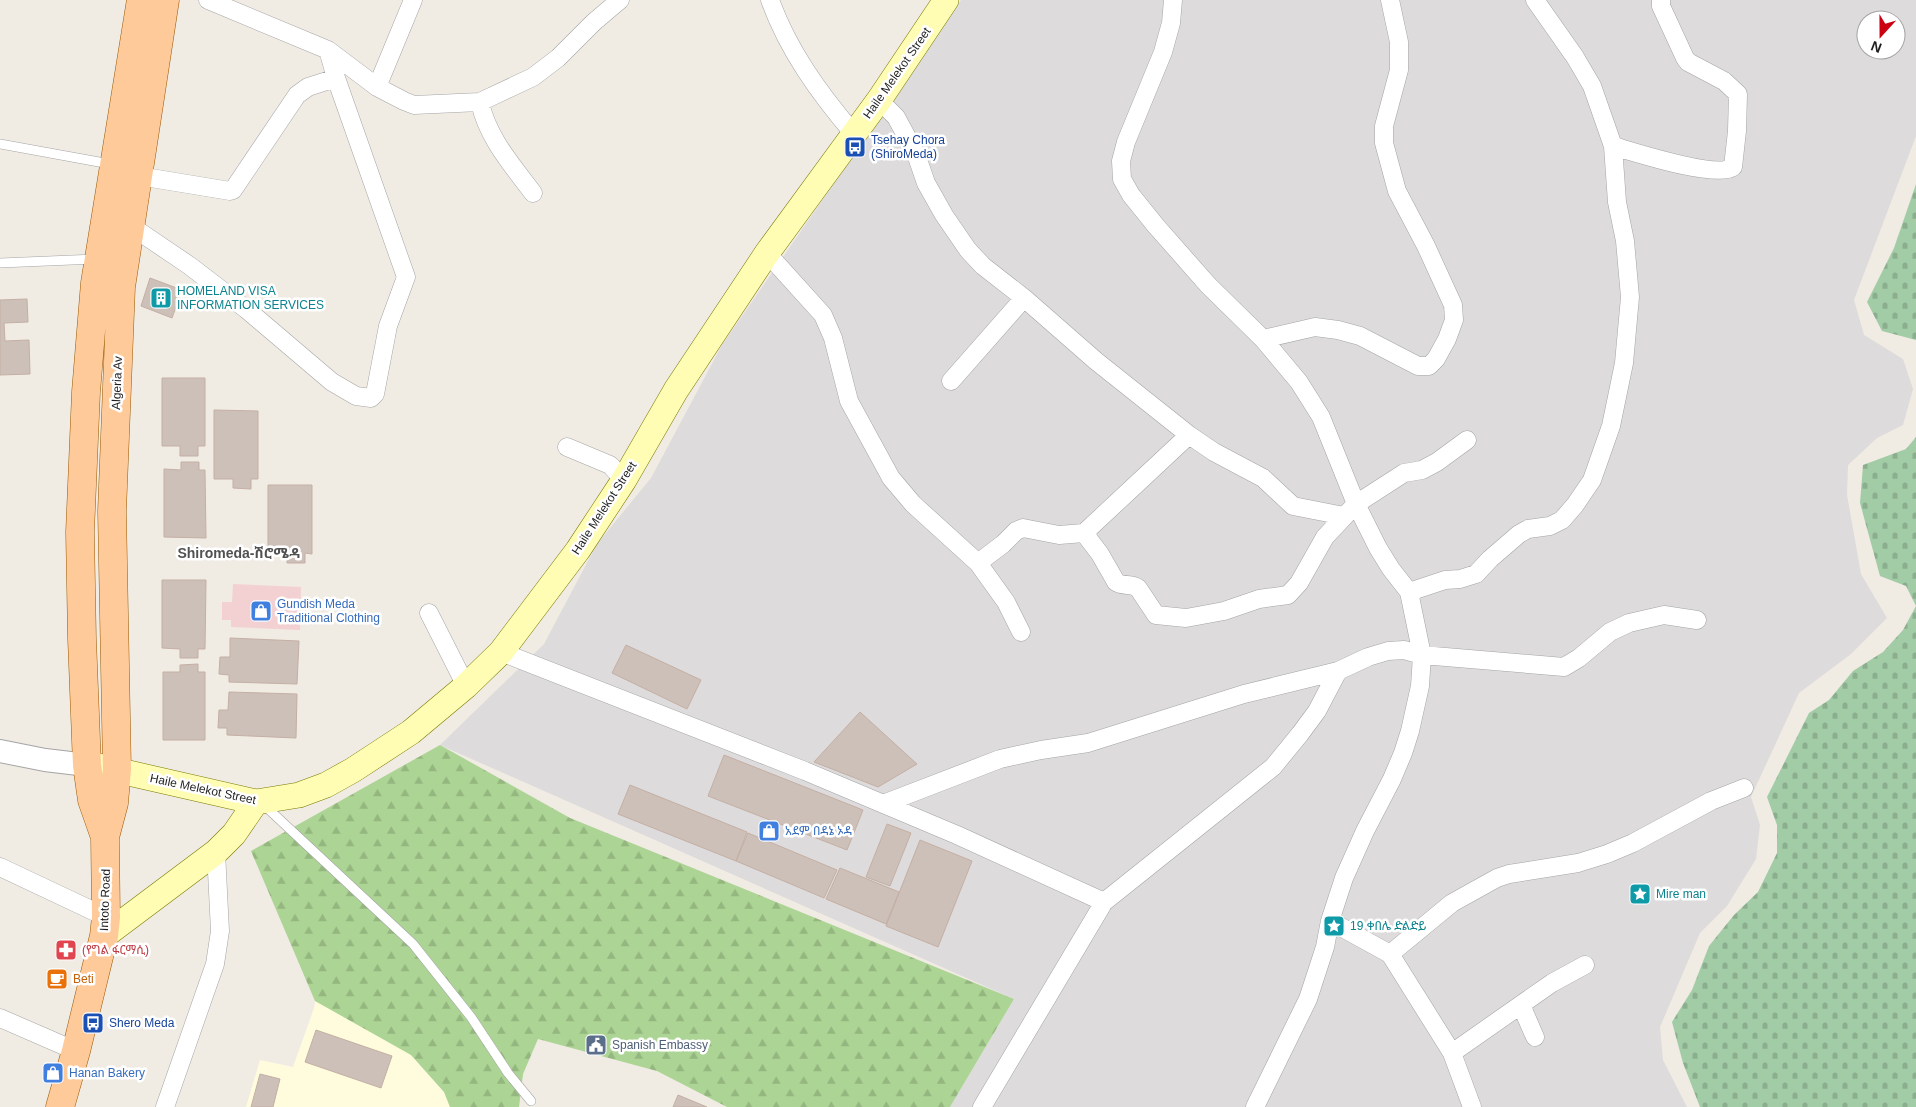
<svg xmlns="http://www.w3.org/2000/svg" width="1916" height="1107" viewBox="0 0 1916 1107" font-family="Arial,'Noto Sans Ethiopic',sans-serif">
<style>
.residential{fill:#dddbdb;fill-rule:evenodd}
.commercial{fill:#f3d1d3}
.education{fill:#fffcde}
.forest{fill:url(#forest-firs)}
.cemetery{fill:url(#cemetery-stones)}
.building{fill:#cdc0b9;stroke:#c4afa4}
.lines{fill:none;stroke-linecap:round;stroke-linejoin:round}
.service-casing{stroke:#a5a5a5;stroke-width:10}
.minor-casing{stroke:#a5a5a5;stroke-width:19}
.tertiary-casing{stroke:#a5a5a5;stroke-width:24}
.secondary-casing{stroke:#787b00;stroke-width:26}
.primary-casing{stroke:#995900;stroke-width:29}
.service{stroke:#fff;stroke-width:9}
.minor{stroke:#fff;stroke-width:18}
.tertiary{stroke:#fff;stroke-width:22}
.secondary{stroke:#fffcb3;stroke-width:25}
.primary{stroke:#ffca9a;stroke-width:28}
.labels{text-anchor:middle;stroke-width:5;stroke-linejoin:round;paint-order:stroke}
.street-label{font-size:12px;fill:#1e1e1e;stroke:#fff}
.transit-label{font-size:12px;fill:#164399;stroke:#fff;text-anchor:start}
.culture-label{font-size:12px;fill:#0d838f;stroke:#fff;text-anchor:start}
.shop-label{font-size:12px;fill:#366cbe;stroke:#fff;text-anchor:start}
.health-label{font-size:12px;fill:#be3a42;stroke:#fff;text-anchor:start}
.food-label{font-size:12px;fill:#c56008;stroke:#fff;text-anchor:start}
.service-label{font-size:12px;fill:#4e5e75;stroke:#fff;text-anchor:start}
.neighbourhood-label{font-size:14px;font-weight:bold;fill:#515151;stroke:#fff}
</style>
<defs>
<pattern id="forest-firs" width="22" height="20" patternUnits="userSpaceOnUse" patternTransform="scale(1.25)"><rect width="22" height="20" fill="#acd494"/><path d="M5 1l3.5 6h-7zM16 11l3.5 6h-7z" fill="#94b67f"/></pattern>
<pattern id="cemetery-stones" width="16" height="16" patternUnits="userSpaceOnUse" patternTransform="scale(1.25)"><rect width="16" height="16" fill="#a2cca5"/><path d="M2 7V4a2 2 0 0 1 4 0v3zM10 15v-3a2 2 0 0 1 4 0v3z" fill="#8baf8e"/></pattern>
</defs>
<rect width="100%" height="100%" fill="#f0ebe3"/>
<path class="residential" d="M961,0H1916V136L1854,300L1864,335L1903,359L1913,389L1903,425L1877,438L1848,465L1847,495L1861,574L1887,618L1851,654L1799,693L1751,797L1760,825L1756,859L1727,906L1700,933L1660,1027L1663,1060L1687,1107H950L1014,999L440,745L544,644L597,544L651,478L722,345ZM1866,20H1896V50H1866Z"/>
<path class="commercial" d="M233,584L301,587L300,630L231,627V620H222V602H232Z"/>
<path class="education" d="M315,1001L407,1050L444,1092L450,1107H246L260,1060L293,1067L314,1008Z"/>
<path class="forest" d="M440,745L570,818L1014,999L950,1107H727L657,1071L538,1039L523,1074L519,1107H450L444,1092L411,1055L315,1001L251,851Z"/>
<path class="cemetery" d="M1916,184V340L1882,331L1867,302L1894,248Z
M1916,437V606L1906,586L1880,576L1860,503L1863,465L1906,449Z
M1916,606V1107H1700L1683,1063L1672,1022L1692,990L1709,946L1734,915L1758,892L1777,853V825L1767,797L1809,713L1829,700L1853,671L1883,652L1903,630Z"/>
<path class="building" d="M150,278L182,290L172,318L141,306Z
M27,299L28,322L4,323L5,341L29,340L30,374L0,375V300Z
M162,378H205V446H198V456H180V446H162Z
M214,410L258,411V479H251V489L233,488V479H214Z
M181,462H199V470H205L206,538L164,537V469L181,470Z
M268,485H312V554L305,553V563H287V553H268Z
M162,580H206L205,649H198V658H180V649L162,648Z
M230,638L299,641L297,684L229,682V675L219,674L220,657H230Z
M626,645L701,680L687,709L612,673Z
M198,664V672H205V740H163V672H180V665Z
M229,692L297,694L296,738L227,735V728H218L219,710H228Z
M860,712L917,764L878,787L814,762Z
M724,755L863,810L847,850L708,796Z
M630,785L747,832L736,861L618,814Z
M887,824L911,833L890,886L866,877Z
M748,833L837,870L824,898L736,861Z
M920,840L972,861L938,947L886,926Z
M840,868L899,892L886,924L826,899Z
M316,1030L392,1056L381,1088L305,1062Z
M260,1074L280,1079L273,1107H251Z
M678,1095L707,1107H673Z"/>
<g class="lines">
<g class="service-casing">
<path id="service" d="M0,144L110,164
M0,263L96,259
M264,805L413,944L471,1017L508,1073L531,1101"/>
</g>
<g class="minor-casing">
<path id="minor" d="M208,0L328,50L377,87L404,101L414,105L480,102L533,77L558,58L594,22L620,0
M770,0C788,50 819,93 854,134
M1173,0L1171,23L1163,52L1126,142L1121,161L1122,179L1131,195L1156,226L1208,285L1263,339L1299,382L1321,417L1356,504L1378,548L1391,569L1409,592L1422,655L1420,686L1410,731L1403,753L1392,779L1365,831L1344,878L1330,921L1325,947L1308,999L1255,1107
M377,87L413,0
M879,100L896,117L916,154L926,183L944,215L968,250L983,266L1024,298L1096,361L1189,435L1084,533L1100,554L1116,582C1123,587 1131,583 1138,588L1156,615L1186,618L1224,611L1259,599L1288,595L1299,583L1325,537L1356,504L1404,473L1422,470L1437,462L1467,440
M480,102C487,137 512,165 533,193
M1613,146C1634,152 1717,179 1733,167L1737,131L1738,94L1724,81L1688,62L1685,58L1661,6V0
M139,176L230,191L233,190L297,95L308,87L336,78
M131,226L190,266L246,309L332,382L356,396L371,398L375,394L388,326L406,277L336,78L328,50
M767,253L823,315L833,338L849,401L891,478L913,504L978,563L1003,544L1016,531L1023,528L1059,535L1084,533
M1263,339L1315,327L1338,330L1360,336L1418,366H1429L1436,359L1447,339L1454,320L1453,305L1426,246L1397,191L1384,143V126L1399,70V42L1390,0
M951,381L1024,298
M1189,435L1214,452L1263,478L1293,506L1344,516
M567,447L610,465L624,480
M978,563L1006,602L1021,632
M1409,592L1445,580L1460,579L1476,574L1490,559L1519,534L1528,529L1550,526L1562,520L1575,505L1592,480L1611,426L1624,363L1630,297L1625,241L1617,202L1613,146L1592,86L1575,57L1535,0
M429,613L466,686
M501,652L805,771L957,835L1104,902
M883,804L1000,759L1041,750L1088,743L1244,694L1338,671
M0,867L106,917
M1330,921L1390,954L1452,1053L1472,1107
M1390,954L1452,903L1497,878L1509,874L1578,863L1607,854L1633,843L1711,801L1744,788
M1521,1005L1535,1037
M0,1018L76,1051
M1452,1053L1552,983L1585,965
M165,1107L215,964L220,931L216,852
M982,1107L1104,902L1273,767L1300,734L1317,711L1338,671L1368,657L1388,651L1404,650L1422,655L1564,667L1579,658L1610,632L1629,623L1664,615L1697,620"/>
</g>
<g class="tertiary-casing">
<path id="tertiary" d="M0,751L45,760L87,765"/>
</g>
<g class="secondary-casing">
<path id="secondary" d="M98,766L256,802L299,795L326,785L353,770L411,732L466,686L501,652L578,550L624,480L676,390L767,253L879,100L946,0
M104,936L216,852L234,834L256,802"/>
</g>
<g class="primary-casing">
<path id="primary" d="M105,837L92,800L87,765L82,639L80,532L86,392L95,283L141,0
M60,1107L76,1051L104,936L106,917L105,837L114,803L117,769L112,511L121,287L165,0"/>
</g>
<use href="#service" class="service"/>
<use href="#minor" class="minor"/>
<use href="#tertiary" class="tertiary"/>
<use href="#secondary" class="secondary"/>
<use href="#primary" class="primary"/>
</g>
<defs>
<g id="bus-square" transform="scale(1.125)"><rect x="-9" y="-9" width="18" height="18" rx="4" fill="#1a4fb4" stroke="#fff"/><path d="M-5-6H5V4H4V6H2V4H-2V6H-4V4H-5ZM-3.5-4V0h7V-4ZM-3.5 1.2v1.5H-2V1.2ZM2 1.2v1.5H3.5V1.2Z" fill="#fff"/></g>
<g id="building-square" transform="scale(1.125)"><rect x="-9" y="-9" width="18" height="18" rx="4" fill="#0f9aa8" stroke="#fff"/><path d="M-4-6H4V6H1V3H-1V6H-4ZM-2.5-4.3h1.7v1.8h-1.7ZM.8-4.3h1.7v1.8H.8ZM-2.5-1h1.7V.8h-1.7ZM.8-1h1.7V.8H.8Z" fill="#fff"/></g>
<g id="shop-square" transform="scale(1.125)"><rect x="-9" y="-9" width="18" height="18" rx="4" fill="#3f7fe0" stroke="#fff"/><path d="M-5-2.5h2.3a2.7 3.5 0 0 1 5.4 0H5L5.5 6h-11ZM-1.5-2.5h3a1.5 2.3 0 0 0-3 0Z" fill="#fff"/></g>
<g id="sight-square" transform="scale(1.125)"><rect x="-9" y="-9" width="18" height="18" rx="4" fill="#0f9aa8" stroke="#fff"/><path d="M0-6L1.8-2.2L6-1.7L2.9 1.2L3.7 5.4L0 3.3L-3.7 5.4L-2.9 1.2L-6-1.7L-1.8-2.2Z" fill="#fff"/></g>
<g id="pharmacy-square" transform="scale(1.125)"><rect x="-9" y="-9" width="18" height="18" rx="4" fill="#e0444e" stroke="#fff"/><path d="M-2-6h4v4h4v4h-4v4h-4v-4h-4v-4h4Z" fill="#fff"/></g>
<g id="cafe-square" transform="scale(1.125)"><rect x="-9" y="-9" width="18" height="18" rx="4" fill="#e8710a" stroke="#fff"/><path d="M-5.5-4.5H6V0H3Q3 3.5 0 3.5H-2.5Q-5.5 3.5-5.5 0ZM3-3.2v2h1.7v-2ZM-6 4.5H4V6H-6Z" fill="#fff"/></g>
<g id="civic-square" transform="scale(1.125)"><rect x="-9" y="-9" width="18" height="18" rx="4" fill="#5c6f8a" stroke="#fff"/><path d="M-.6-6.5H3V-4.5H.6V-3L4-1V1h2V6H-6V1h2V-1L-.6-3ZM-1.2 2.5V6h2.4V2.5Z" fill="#fff"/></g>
</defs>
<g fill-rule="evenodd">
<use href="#bus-square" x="855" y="147"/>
<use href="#building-square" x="161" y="298"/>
<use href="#shop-square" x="261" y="611"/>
<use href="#shop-square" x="769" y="831"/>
<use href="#sight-square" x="1640" y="894"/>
<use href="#sight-square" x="1334" y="926"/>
<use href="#pharmacy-square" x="66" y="950"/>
<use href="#cafe-square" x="57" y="979"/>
<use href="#bus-square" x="93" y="1023"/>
<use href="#civic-square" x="596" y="1045"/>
<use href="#shop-square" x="53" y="1073"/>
</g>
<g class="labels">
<g class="street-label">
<text transform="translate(897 73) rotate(-55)" y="4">Haile Melekot Street</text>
<text transform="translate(117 383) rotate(-88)" y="4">Algeria Av</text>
<text transform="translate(604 508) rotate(-57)" y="4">Haile Melekot Street</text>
<text transform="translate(203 789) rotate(12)" y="4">Haile Melekot Street</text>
<text transform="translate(105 900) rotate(-88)" y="4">Intoto Road</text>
</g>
<g class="transit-label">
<text x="871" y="144">Tsehay Chora<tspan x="871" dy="14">(ShiroMeda)</tspan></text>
<text x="109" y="1027">Shero Meda</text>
</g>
<g class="culture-label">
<text x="177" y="295">HOMELAND VISA<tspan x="177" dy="14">INFORMATION SERVICES</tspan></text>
<text x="1656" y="898">Mire man</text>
<text x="1350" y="930">19 ቀበሌ ድልድይ</text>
</g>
<g class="shop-label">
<text x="277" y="608">Gundish Meda<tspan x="277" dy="14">Traditional Clothing</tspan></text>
<text x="785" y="835">አደም በዳኔ ኦዳ</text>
<text x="69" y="1077">Hanan Bakery</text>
</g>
<g class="health-label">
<text x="82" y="954">(የግል ፋርማሲ)</text>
</g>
<g class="food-label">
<text x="73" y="983">Beti</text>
</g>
<g class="service-label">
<text x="612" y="1049">Spanish Embassy</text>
</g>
<g class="neighbourhood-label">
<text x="239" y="558">Shiromeda-ሽሮሜዳ</text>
</g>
</g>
<g transform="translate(1881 35) rotate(201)"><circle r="24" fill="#ffffff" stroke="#a5a5a5"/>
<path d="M0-4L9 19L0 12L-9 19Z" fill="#cd0012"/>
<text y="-8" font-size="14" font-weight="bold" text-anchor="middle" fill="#1e1e1e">N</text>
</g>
</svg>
